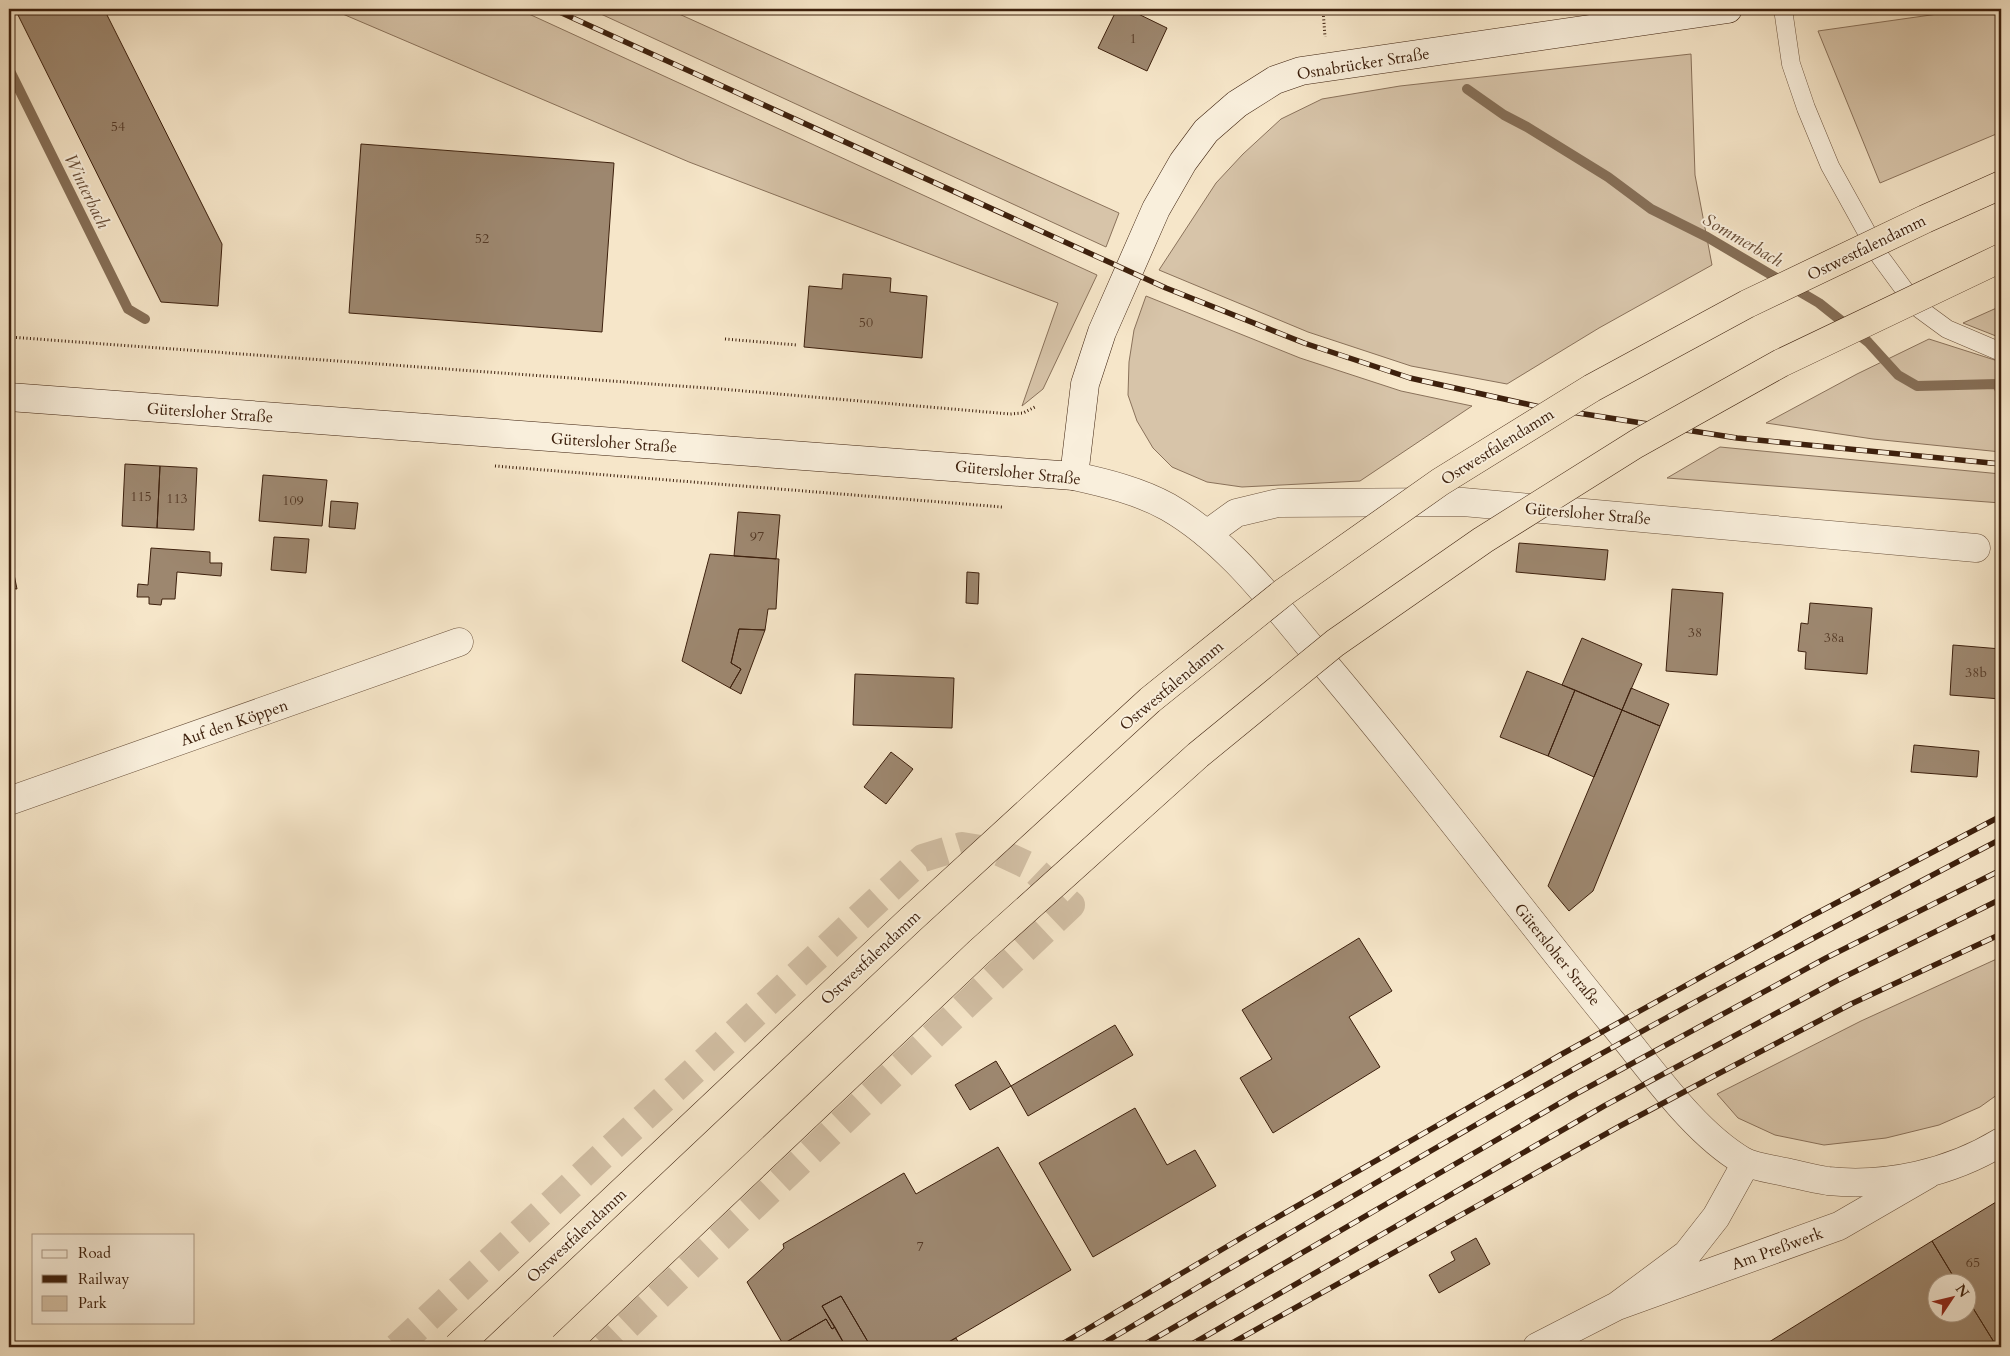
<svg xmlns="http://www.w3.org/2000/svg" width="2010" height="1356" viewBox="0 0 2010 1356" font-family="Cardo,serif">
<style>
.green{fill:#d7c4a9;stroke:#8a725b}
.lines{fill:none;stroke-linecap:round;stroke-linejoin:round}
.stream{stroke:#866f57;stroke-width:10}
.building{fill:#9d876f;stroke:#3d200d}
.minor-tunnel{stroke:#d1bea3;stroke-width:28;stroke-dasharray:28 14;stroke-linecap:butt}
.service-casing{stroke:#6b523c;stroke-width:19}
.minor-casing{stroke:#6b523c;stroke-width:29}
.tertiary-casing{stroke:#6b523c;stroke-width:29}
.secondary-casing{stroke:#3d200d;stroke-width:29}
.path{stroke:#3d200d;stroke-width:3;stroke-dasharray:1 2.5;stroke-linecap:butt}
.service{stroke:#f9efdc;stroke-width:18}
.minor{stroke:#f9efdc;stroke-width:28}
.tertiary{stroke:#f9efdc;stroke-width:28}
.secondary{stroke:#f9efdc;stroke-width:28}
.rail-casing{stroke:#3d200d;stroke-width:5.5}
.rail{stroke:#f9efdc;stroke-width:4;stroke-dasharray:11;stroke-linecap:butt}
.trunk-bridge-casing{stroke:#3d200d;stroke-width:29;stroke-linecap:butt}
.trunk-bridge{stroke:#f6e6c9;stroke-width:28}
.labels{text-anchor:middle;stroke-width:4;stroke-linejoin:round;paint-order:stroke}
.number-label{font-size:14px;fill:#553a26}
.street-label{font-size:16px;fill:#3d200d;stroke:#f9efdc}
.water-label{font-size:18px;font-style:italic;fill:#684e38;stroke:#f9efdc}
</style>
<rect width="100%" height="100%" fill="#f6e6c9"/>
<filter id="stains"><feTurbulence type="fractalNoise" baseFrequency=".004" numOctaves="4"/><feColorMatrix values="0 0 0 0 .2 0 0 0 0 .09 0 0 0 0 .02 0 0 0 .5 -.17"/></filter>
<radialGradient id="worn" r=".72"><stop offset=".6" stop-color="#630" stop-opacity="0"/><stop offset="1" stop-color="#630" stop-opacity=".3"/></radialGradient>
<path class="green" d="M331,9H518L1097,275L1043,389L1022,406L1058,303L689,162Z
M590,9H668L1119,213L1106,247Z
M1973,9H2001V132L1880,183L1818,31Z
M1691,54L1695,175L1712,265L1599,328L1507,384L1411,366L1308,332L1159,270L1216,183L1243,154L1281,119L1322,99L1400,86Z
M1146,296L1300,358L1401,391L1472,406L1360,481L1242,487L1207,482L1172,467L1153,448L1137,421L1128,395L1129,362L1134,330Z
M2001,306V338L1963,323Z
M1929,339L2001,362V452L1873,439L1766,423L1857,374Z
M1720,447L2001,474V503L1667,478Z
M2001,957V1092L1980,1107L1939,1125L1886,1138L1824,1145L1775,1135L1738,1118L1717,1094L1861,1021Z"/>
<g class="lines">
<path class="stream" d="M9,69L128,309L145,319
M1467,89L1504,115L1527,127L1608,177L1651,209L1707,237L1819,303L1868,342L1898,375L1917,386L1997,384L2001,392"/>
</g>
<path class="building" d="M15,9H104L222,244L218,306L161,302Z
M1117,9H1128L1167,28L1147,71L1098,48Z
M361,144L614,163L602,332L349,313Z
M843,274L891,278L890,292L927,296L922,358L804,347L809,286L842,289Z
M125,464L160,466L157,528L122,526Z
M160,466L197,468L194,530L157,528Z
M263,475L327,480L322,526L259,521Z
M331,501L358,503L355,529L329,527Z
M738,512L780,515L776,559L734,556Z
M274,537L309,539L306,573L271,570Z
M1519,543L1608,550L1605,580L1516,572Z
M151,548L210,552V563H222L221,576L177,572L175,599H162L161,605L149,604V597H137L138,584L148,585Z
M9,550L17,589L9,588Z
M710,554L779,559L776,609H768L765,630L739,629L731,663L741,669L730,688L682,661Z
M967,572L979,573L978,604L966,603Z
M1672,589L1723,593L1717,675L1666,671Z
M1810,603L1872,608L1867,674L1805,669L1806,652L1798,651L1801,623L1808,624Z
M739,629L765,630L741,694L730,688L741,669L731,663Z
M1582,638L1642,664L1622,710L1562,685Z
M1953,645L2001,649V699L1950,695Z
M1527,671L1575,690L1548,756L1500,737Z
M855,674L954,678L952,728L853,725Z
M1631,688L1669,704L1660,726L1622,710Z
M1575,690L1622,710L1594,777L1548,756Z
M1622,710L1660,726L1593,891L1569,911L1548,886Z
M1914,745L1979,751L1977,777L1911,772Z
M891,752L913,769L886,804L864,787Z
M1359,938L1392,991L1349,1017L1380,1067L1273,1133L1240,1078L1272,1059L1242,1010Z
M1115,1025L1133,1055L1028,1116L1011,1086Z
M996,1061L1011,1086L970,1110L955,1085Z
M1135,1108L1167,1165L1195,1150L1216,1186L1093,1257L1039,1163Z
M998,1147L1071,1270L940,1347H871L841,1296L822,1306L835,1327L832,1329L826,1319L783,1344L747,1282L784,1248L783,1244L904,1173L916,1194Z
M2001,1199V1347H1997L1968,1300V1284H1958L1932,1241Z
M1476,1238L1490,1264L1439,1293L1429,1275L1455,1260L1451,1252Z
M1932,1241L1958,1284H1938V1314H1968V1300L1997,1347H1761Z
M841,1296L871,1347H846L822,1306Z
M826,1319L832,1329L835,1327L846,1347H784L783,1344Z
M956,1338L961,1347H940Z"/>
<g class="lines">
<path class="minor-tunnel" d="M397,1347L923,858L962,846L999,852L1031,867L1071,905L605,1347"/>
<g class="service-casing">
<path id="service" d="M1783,9L1791,64L1806,108L1830,166L1881,258L1917,307L1947,329L2001,352"/>
</g>
<g class="minor-casing">
<path id="minor" d="M1207,534L1236,513L1278,503L1463,502L1976,548
M9,801L459,642
M1617,1306L1839,1226L1927,1175
M1537,1347L1617,1306L1687,1254L1716,1217L1746,1163"/>
</g>
<g class="tertiary-casing">
<path id="tertiary" d="M1074,476C1106,483 1139,491 1168,507C1229,542 1273,603 1318,656C1419,774 1512,900 1611,1021C1649,1066 1692,1131 1743,1161C1754,1167 1772,1169 1785,1172C1799,1175 1813,1179 1828,1181C1887,1187 1950,1173 2001,1142"/>
</g>
<g class="secondary-casing">
<path id="secondary" d="M9,397L1074,476L1085,384L1102,332L1156,209L1183,162L1206,131L1237,104L1275,80L1301,71L1728,9"/>
</g>
<path class="path" d="M1323,9L1325,37
M9,337L721,389L1010,414L1023,413L1035,407
M725,339L797,345
M495,466L1002,507"/>
<use href="#service" class="service"/>
<use href="#minor" class="minor"/>
<use href="#tertiary" class="tertiary"/>
<use href="#secondary" class="secondary"/>
<g class="rail-casing">
<path id="rail" d="M553,9L1166,288L1304,343L1410,378L1540,407L1737,438L2001,464
M1057,1347L1243,1237L1562,1054L1804,920L2001,816
M1097,1347C1256,1253 1414,1159 1574,1069C1715,990 1858,914 2001,839
M1140,1347L1574,1095L1826,958L2001,870
M1187,1347L1604,1106L1838,980L2001,899
M1225,1347L1620,1126L1714,1076L1851,1004L2001,934"/>
</g>
<use href="#rail" class="rail"/>
<g class="trunk-bridge-casing">
<path id="trunk-bridge" d="M457,1347L910,920L1150,700L1284,592L1440,482L1592,388L1747,304L1925,219L2001,185
M563,1347L979,952L1198,755L1335,643L1483,540L1636,444L1781,363L2001,258"/>
</g>
<use href="#trunk-bridge" class="trunk-bridge"/>
</g>
<g class="labels">
<g class="number-label">
<text x="1133" y="43">1</text>
<text x="118" y="131">54</text>
<text x="482" y="243">52</text>
<text x="866" y="327">50</text>
<text x="141" y="501">115</text>
<text x="177" y="503">113</text>
<text x="293" y="505">109</text>
<text x="757" y="541">97</text>
<text x="1695" y="637">38</text>
<text x="1834" y="642">38a</text>
<text x="1976" y="677">38b</text>
<text x="920" y="1251">7</text>
<text x="1973" y="1267">65</text>
</g>
<g class="street-label">
<text transform="translate(1363 63) rotate(-9)" y="6">Osnabrücker Straße</text>
<text transform="translate(1866 247) rotate(-26)" y="6">Ostwestfalendamm</text>
<text transform="translate(210 412) rotate(4)" y="6">Gütersloher Straße</text>
<text transform="translate(614 442) rotate(4)" y="6">Gütersloher Straße</text>
<text transform="translate(1497 446) rotate(-32)" y="6">Ostwestfalendamm</text>
<text transform="translate(1018 472) rotate(6)" y="6">Gütersloher Straße</text>
<text transform="translate(1588 513) rotate(5)" y="6">Gütersloher Straße</text>
<text transform="translate(1171 685) rotate(-40)" y="6">Ostwestfalendamm</text>
<text transform="translate(234 722) rotate(-19)" y="6">Auf den Köppen</text>
<text transform="translate(1558 954) rotate(51)" y="6">Gütersloher Straße</text>
<text transform="translate(870 957) rotate(-43)" y="6">Ostwestfalendamm</text>
<text transform="translate(576 1235) rotate(-43)" y="6">Ostwestfalendamm</text>
<text transform="translate(1777 1248) rotate(-20)" y="6">Am Preßwerk</text>
</g>
<g class="water-label">
<text transform="translate(87 191) rotate(64)" y="6">Winterbach</text>
<text transform="translate(1743 240) rotate(30)" y="6">Sommerbach</text>
</g>
</g>
<rect width="2010" height="1356" fill="none" stroke="#f6e6c9" stroke-width="30"/>
<rect x="10" y="10" width="1990" height="1336" fill="none" stroke="#3d200d" stroke-width="2.5"/>
<rect x="15" y="15" width="1980" height="1326" fill="none" stroke="#3d200d"/>
<rect x="32" y="1234" width="162" height="90" fill="#f9efdc" stroke="#ae9c89"/>
<rect x="42" y="1250" width="25" height="8" fill="#f9efdc" stroke="#ae9c89"/>
<text x="78" y="1258" font-size="15" fill="#3d200d">Road</text>
<rect x="42" y="1275" width="25" height="8" fill="#3d200d" stroke="#ae9c89"/>
<text x="78" y="1284" font-size="15" fill="#3d200d">Railway</text>
<rect x="42" y="1296" width="25" height="15" fill="#d7c4a9" stroke="#ae9c89"/>
<text x="78" y="1308" font-size="15" fill="#3d200d">Park</text>
<g transform="translate(1952 1298) rotate(55)"><circle r="24" fill="#f9efdc" stroke="#ae9c89"/>
<path d="M0-4L9 19L0 12L-9 19Z" fill="#8f2418"/>
<text y="-8" font-size="14" font-weight="bold" text-anchor="middle" fill="#3d200d">N</text>
</g>
<rect width="100%" height="100%" filter="url(#stains)"/>
<rect width="100%" height="100%" fill="url(#worn)"/>
</svg>
